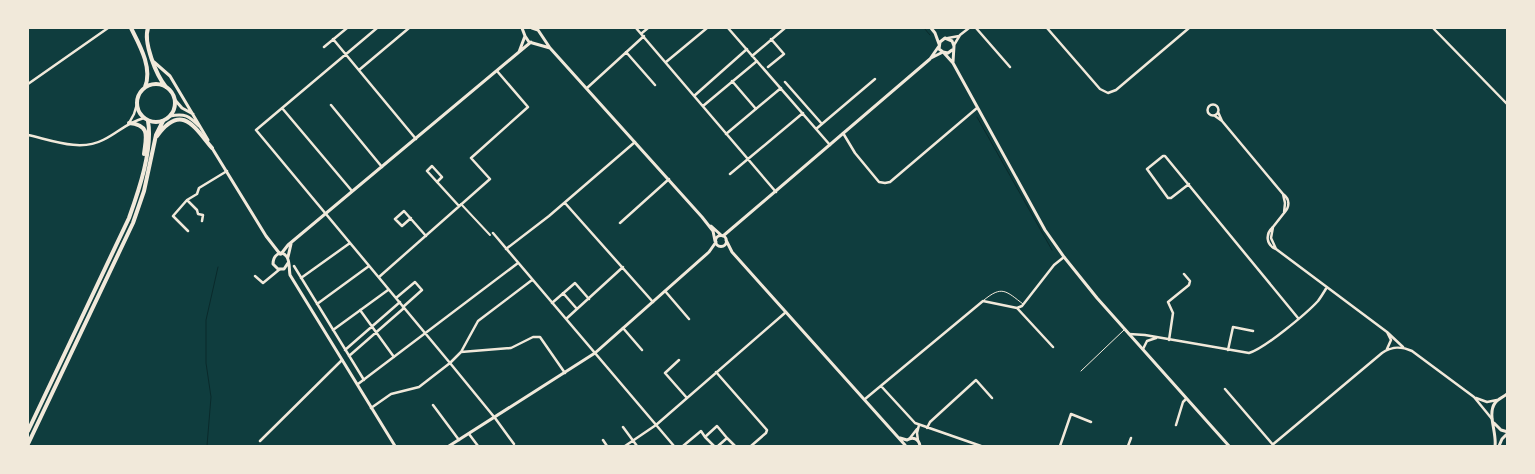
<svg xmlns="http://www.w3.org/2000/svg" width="1535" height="474" viewBox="0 0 1535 474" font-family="Karla,sans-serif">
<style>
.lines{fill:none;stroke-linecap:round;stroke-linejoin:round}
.stream{stroke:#0a2a2b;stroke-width:1}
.service{stroke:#f1e9da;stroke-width:1}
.pedestrian{stroke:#f1e9da;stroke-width:2}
.minor{stroke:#f1e9da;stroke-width:2.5}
.tertiary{stroke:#f1e9da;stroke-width:3}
.secondary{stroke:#f1e9da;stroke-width:3}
.primary{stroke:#f1e9da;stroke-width:4}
.trunk{stroke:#f1e9da;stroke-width:4}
</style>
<rect width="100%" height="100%" fill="#0f3d3e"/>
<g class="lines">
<path class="stream" d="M924,28L930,35
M977,117L1052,250
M207,446L211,397L206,363V320L218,267"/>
<path class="service" d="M984,300C1002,285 1006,291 1023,304
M1081,371L1124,330"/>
<path class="pedestrian" d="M461,204L490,235"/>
<path class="minor" d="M377,28L256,130L450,363L495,418L514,444
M636,28L776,192
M728,28L830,145
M976,28L1010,67
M1047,28L1100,89L1108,93L1116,90L1189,28
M1433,28L1508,105
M642,33L648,28
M948,38L959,36
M333,39L416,139
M954,45L960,35L969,28
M324,47L347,28
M626,52L655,85
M752,56L785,28
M666,62L707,28
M768,67L784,54L771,39
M359,70L409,28
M732,81L756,109
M785,82L822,124
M28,84L108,28
M587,88L644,36
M694,96L747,49
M1207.5 110a5.5 5.5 0 1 1 11 0a5.5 5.5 0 1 1-11 0Z
M331,105L382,167
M703,106L757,61
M282,108L352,191
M1215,116L1222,121L1218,112
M1222,121L1283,194
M129,123L134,114L137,104
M816,129L875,79
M843,133L855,153L879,182L885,183L890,182L977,108
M726,134L781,88
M28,135C51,140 80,152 103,140C119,132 126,123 144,118
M730,174L803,113
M437,182L442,177L432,166L427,171L459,206
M1189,184L1171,198H1168L1147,169L1163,156H1165L1298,318
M1283,194C1290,199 1290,207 1284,213L1285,203Z
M187,200L197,210L198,214L203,215L202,221
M565,203L653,302
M411,218L402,226L395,219L404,211L426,236
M620,223L669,179
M1273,227L1271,238L1276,249C1266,245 1265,234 1273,227Z
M1273,227L1284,213
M188,231L173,216L187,200L197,194L199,188L227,171
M493,233L674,446
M506,249L549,216L635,142
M1276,249L1387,332
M294,266L364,380
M255,276L263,283L280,269
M379,277L490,179L471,158L528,107L497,71
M301,278L350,243
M665,291L689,319
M563,293L577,309
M396,298L415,282L422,290L403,307
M552,303L575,283L589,299
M317,304L369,266
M1017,308L1053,347
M360,310L394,357
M566,319L623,267
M623,328L642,350
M333,330L388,290
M1129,334L1145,335L1249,353C1264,349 1307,313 1318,301C1321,297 1324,292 1327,287
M1169,340L1173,313L1168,302L1189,285L1190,281L1184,274
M1143,349L1147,341L1156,338
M1387,349L1391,340L1387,332L1403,347
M345,350L400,302
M1228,350L1233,327L1253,331
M461,352L478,321L532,280
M349,356L404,308
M679,360L665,373L687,398
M716,372L767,430L766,433L751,446
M358,384L518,263
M881,386L915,423L981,446
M1225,389L1274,446
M1476,398L1487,402L1497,400
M865,399L983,301L1017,308L1022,306L1054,265L1064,257
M433,405L459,440
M371,408L391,394L419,387L450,363L461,352L511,348L533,337H540L565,373
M1176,425L1183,402L1186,399
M623,427L637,446
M927,428L930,422L976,380L992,398
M469,434L478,446
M727,438L735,446
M910,438L917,429
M603,440L607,446
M260,441L342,360
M918,441L917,433L919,425
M625,446L656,425L786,312
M683,446L701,431L705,437
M714,446L705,437L717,426L727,438L718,446
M1060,446L1071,414L1091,422
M1128,446L1131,438
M1271,446L1382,353C1392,346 1401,346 1412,351L1474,397L1492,419"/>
<path class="tertiary" d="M532,28L538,30L550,48L702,217L713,231L715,241
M931,28L935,33L939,44
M525,36L529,42L550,48
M952,50L948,53L943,52L939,49L940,42L945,38L952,41L954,46L953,62
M519,52L525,36L522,28
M944,53L953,63L1045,230L1064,257L1097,298L1229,446
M931,58L943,52
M711,226L721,235
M715.5 241a5.5 5.5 0 1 1 11 0a5.5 5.5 0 1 1-11 0Z
M723,236L930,59L939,46
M726,240L732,252L905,445
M281,254L288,245L531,42
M288,257L291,244
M900,438L907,440C913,436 919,439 920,446
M449,446L595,353L709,252L716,242"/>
<path class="secondary" d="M154,62L170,76L208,140
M175,100L182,108L193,114
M170,116C185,113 189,116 199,126
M212,148L266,236L280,254
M288,263L284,269H278L273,264C273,256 281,248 287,257C290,262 289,270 290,275L395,446
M1494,423L1501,430L1508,432
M1495,446C1497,433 1487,414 1495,403C1498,399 1504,397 1508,393
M1499,446L1502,439L1508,433"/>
<path class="primary" d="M131,28C139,44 153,68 145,87
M148,28C143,42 156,75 166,87
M137 103a19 19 0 1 1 38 0a19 19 0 1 1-38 0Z"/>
<path class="trunk" d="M129,123C151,125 146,137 144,154
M157,136C182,102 195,128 212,148
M28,431L129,218C139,190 153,149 148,121
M28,444L133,223L144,191L156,135L163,121"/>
</g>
<rect width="1535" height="474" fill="none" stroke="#f1e9da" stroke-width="58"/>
</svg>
